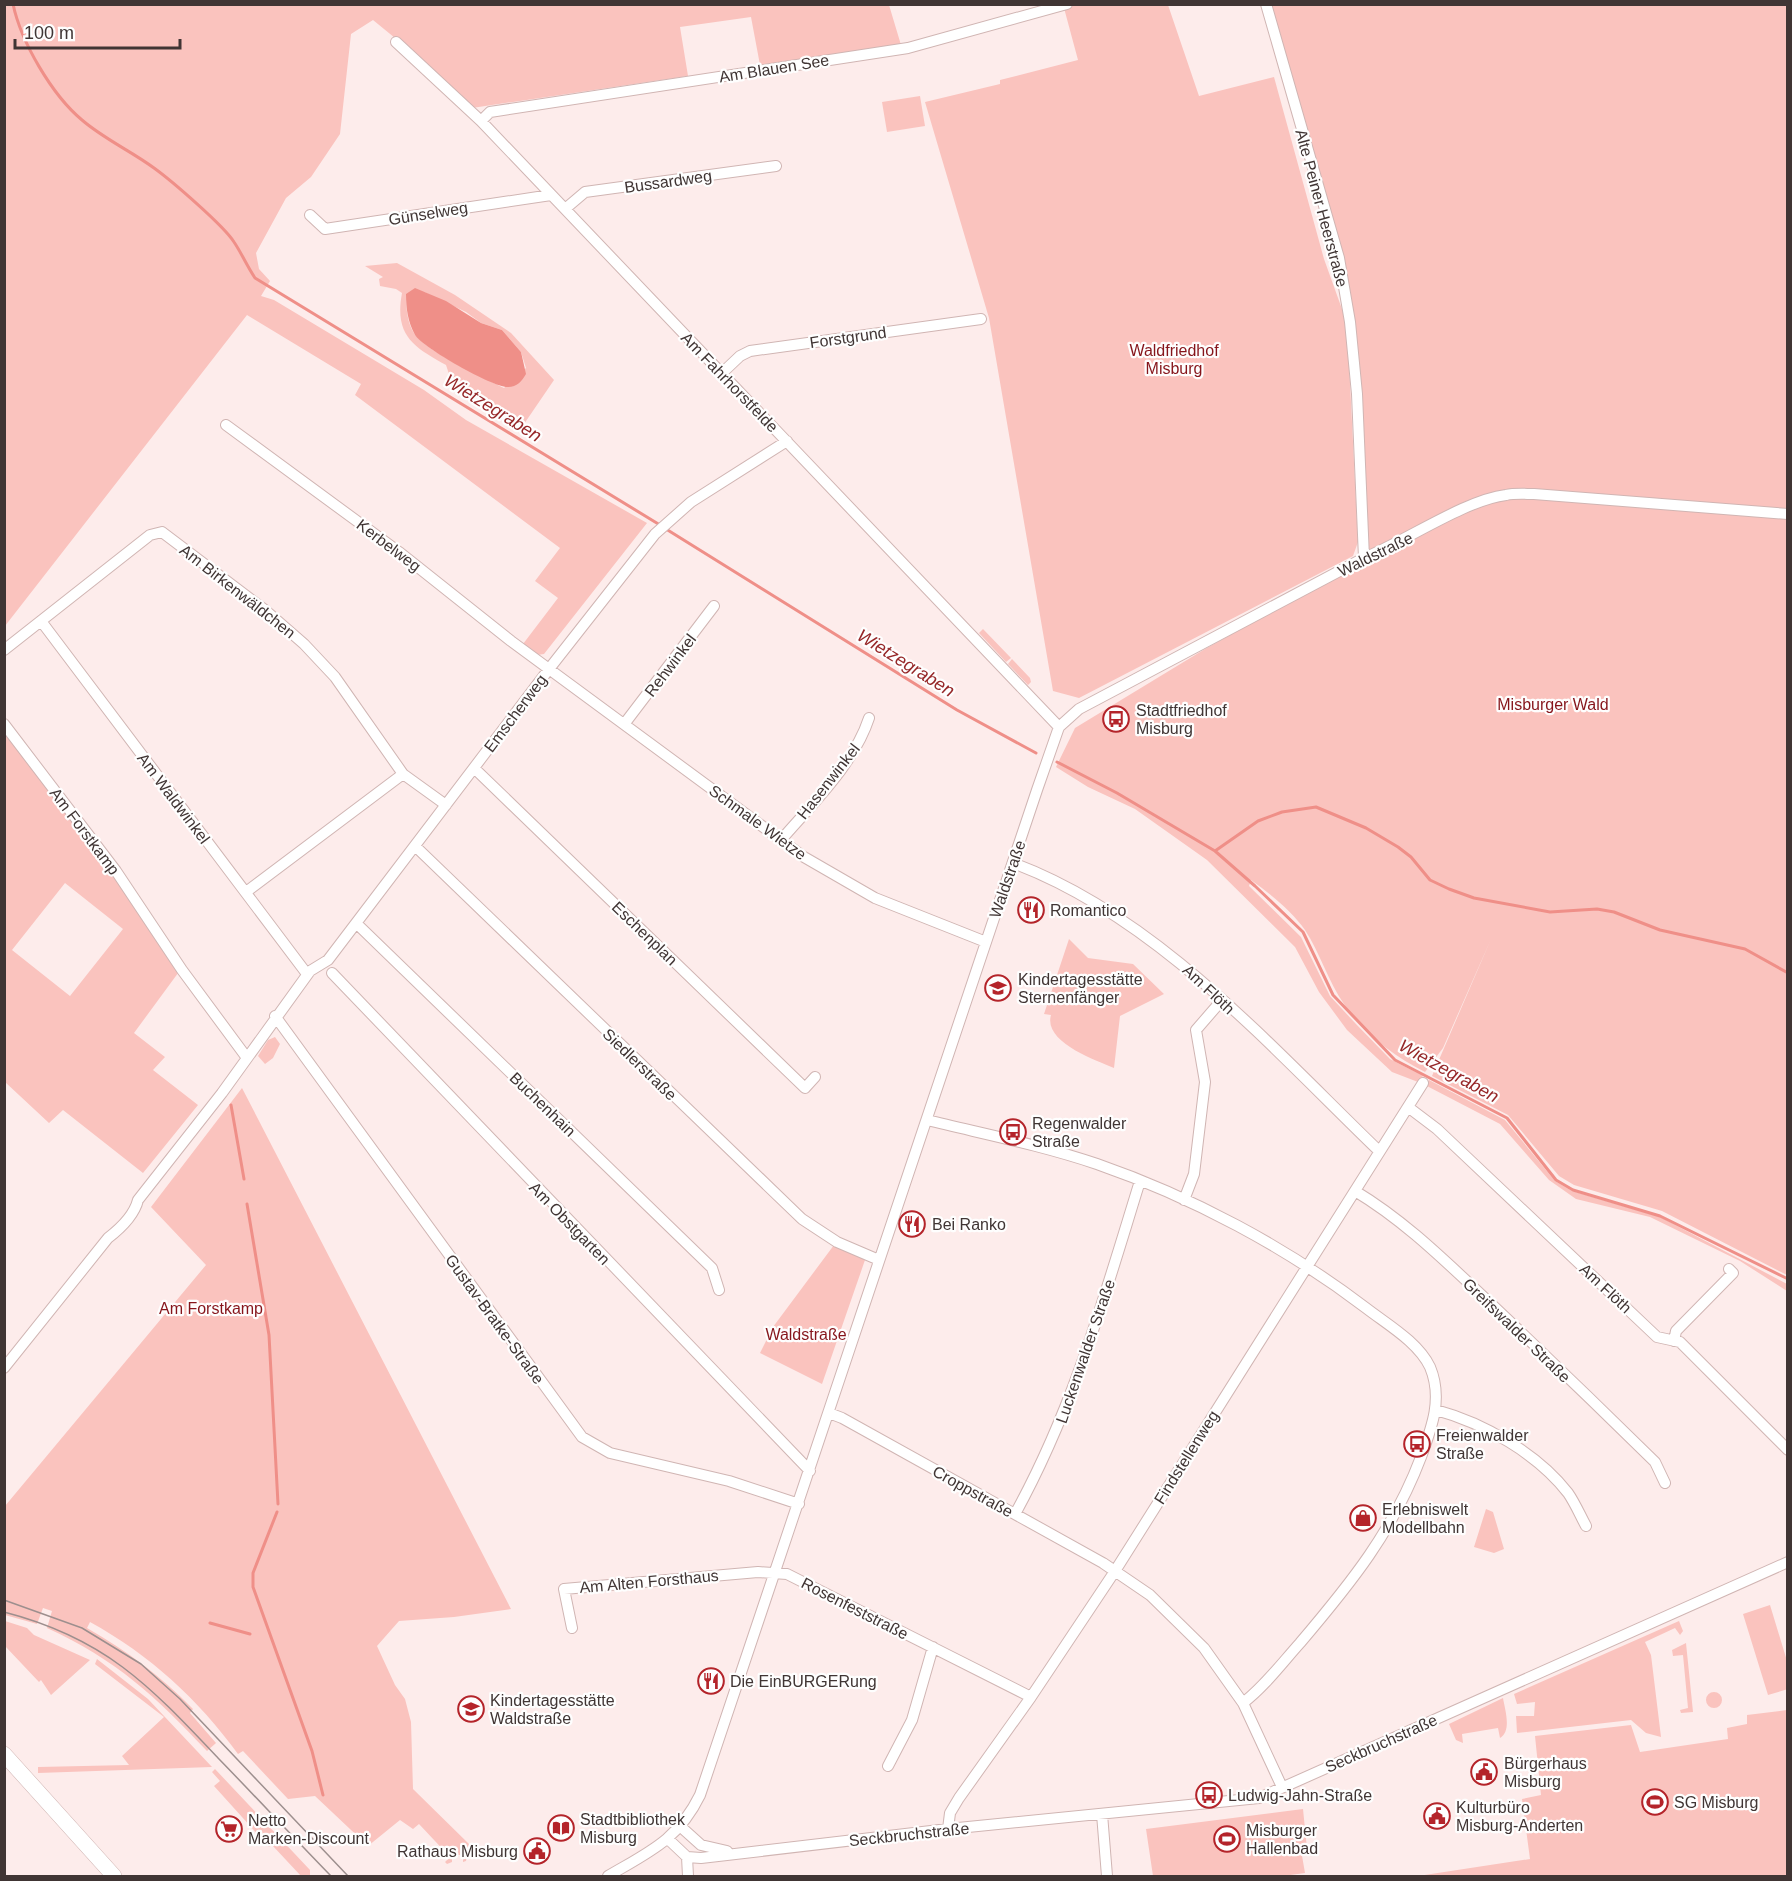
<svg xmlns="http://www.w3.org/2000/svg" width="1792" height="1881" viewBox="0 0 1792 1881" font-family="Arial,sans-serif">
<style>
.green{fill:#fac3be;fill-rule:evenodd}
.water{fill:#ef8f88}
.lines{fill:none;stroke-linecap:round;stroke-linejoin:round}
.stream{stroke:#ef8f88;stroke-width:3}
.minor-casing{stroke:#d0b5b3;stroke-width:12}
.secondary-casing{stroke:#d0b5b3;stroke-width:16}
.minor{stroke:#fff;stroke-width:10}
.secondary{stroke:#fff;stroke-width:15}
.tram{stroke:#9d8f8e;stroke-width:1.5}
.labels{text-anchor:middle;stroke-width:4.5;stroke-linejoin:round;paint-order:stroke}
.street-label{font-size:16px;fill:#403534;stroke:#fefefe}
.park-label{font-size:16px;fill:#86151b;stroke:#fefefe}
.poi-label{font-size:16px;fill:#403534;stroke:#fefefe;text-anchor:start}
.water-label{font-size:18px;font-style:italic;fill:#962728;stroke:#fefefe}
</style>
<rect width="100%" height="100%" fill="#fdeceb"/>
<path class="green" d="M5,5H889L901,45L760,65L751,17L680,27L688,76L472,108L417,56L373,20L351,34L340,134L311,177L286,198L256,253L259,269L270,281L261,296L274,300L424,390L466,420L647,523L544,654L537,655L523,644L558,598L535,581L560,548L355,395L361,384L247,315L5,626Z
M1078,5H1168L1199,96L1274,77L1324,259L1347,323L1358,542L1353,556L1079,698L1053,691L989,318L925,102L1000,84V80L1078,60L1064,8Z
M1271,5H1787V1275L1662,1211L1574,1185L1559,1176L1508,1115L1432,1076L1491,939L1443,1048L1425,1072C1393,1056 1365,1034 1344,1004C1328,981 1320,953 1305,930C1292,911 1269,893 1251,880L1249,886L1301,937L1330,996L1356,1024L1390,1059L1423,1076L1418,1082L1392,1072L1347,1030L1319,992L1295,947L1207,860L1135,809L1088,787L1056,767L1075,728L1205,649L1368,559L1344,258Z
M920,96L925,126L887,132L882,102Z
M397,263L455,295L511,333L554,380L524,424L451,380L446,365C414,347 394,336 402,293L396,289L380,286L379,279L383,277L365,266ZM424,292L466,312L481,323L502,330L521,352L526,368L504,388C484,378 428,352 415,335C407,323 406,308 406,294Z
M983,629L1011,658L1006,662L979,633Z
M1012,659L1030,678L1031,682L1028,685L1008,664Z
M4,727L181,969L134,1033L165,1057L153,1070L198,1105L143,1173L63,1110L49,1123L5,1082ZM65,883L123,929L70,996L12,950Z
M1069,939L1088,958L1133,964L1164,994L1120,1016L1114,1068C1095,1060 1043,1042 1051,1015L1044,1014Z
M275,1037L280,1044L273,1058L265,1064L258,1056L268,1040Z
M1429,1080L1505,1120L1555,1181L1572,1191L1660,1217L1787,1284V1291L1740,1261L1650,1217L1576,1199L1549,1180L1500,1124L1425,1085Z
M242,1088L511,1609L454,1617L399,1621L377,1646L395,1685L405,1699L411,1722L413,1789L469,1844L466,1861L463,1862V1855H452V1862L447,1864L445,1862L450,1857L419,1824L413,1829L400,1820L368,1846L315,1796L288,1799L243,1751L238,1754C198,1699 150,1655 90,1622L87,1628C127,1651 161,1676 193,1709L190,1713L216,1743L207,1751C155,1696 117,1660 47,1628L52,1611L43,1608L37,1624L5,1615V1506L206,1265L151,1207Z
M834,1245L865,1260L822,1384L760,1353L773,1327Z
M1486,1509L1493,1512L1504,1549L1494,1553L1474,1547Z
M1770,1605L1787,1661L1788,1689L1768,1695L1743,1614Z
M5,1621L27,1628L34,1635L90,1660L51,1695L41,1680L39,1682L5,1646Z
M1679,1621L1683,1631L1680,1635L1675,1628L1645,1642L1651,1655L1661,1737L1646,1733L1631,1720L1517,1733L1516,1716H1534L1535,1702L1517,1704L1514,1694Z
M1686,1643L1693,1712L1681,1713L1680,1710L1688,1708L1683,1655L1673,1656L1672,1650Z
M97,1659L148,1699L212,1767L38,1773V1767L129,1765L122,1756L164,1717L95,1664Z
M1706 1700a8 8 0 1 1 16 0a8 8 0 1 1-16 0Z
M1503,1698C1505,1710 1512,1731 1500,1738L1498,1728L1462,1734L1463,1743L1456,1740L1449,1724Z
M1787,1710V1876H1418L1530,1859L1522,1799L1541,1795L1535,1736L1631,1725L1640,1752L1728,1739L1727,1728L1747,1724V1715Z
M215,1769L310,1870V1876H301L272,1845L269,1847L214,1786L220,1781L212,1772Z
M1303,1809L1307,1849L1301,1850L1305,1873L1283,1876H1153L1146,1829Z"/>
<path class="water" d="M415,288L446,301L481,323L502,330L521,352L526,374C522,381 517,387 508,387C494,388 423,348 415,335C408,322 406,309 406,294Z"/>
<g class="lines">
<path class="stream" d="M13,4C21,42 52,95 82,120C104,139 131,151 154,168C172,181 224,226 234,242C242,254 247,266 255,278L660,525
M666,529L957,710L1036,753
M1057,762L1117,793L1215,851L1255,886L1303,932L1333,995L1395,1060L1507,1118L1556,1180L1573,1190L1660,1216L1788,1279
M1215,851L1258,821L1282,812L1316,807L1366,828L1398,847L1411,857L1430,880L1449,889L1474,898L1550,912L1597,909L1614,912L1660,930L1745,949L1788,973
M231,1105L244,1179
M247,1204L269,1335L278,1504
M277,1512L253,1573V1587L312,1751L323,1795
M210,1623L250,1634"/>
<g class="minor-casing">
<path id="minor" d="M1266,4L1339,258L1350,322L1357,394L1364,558
M396,42L481,121L1059,727
M481,121L490,112L908,48L1067,4
M565,209L585,192L776,166
M310,215L325,229L551,195
M722,373L740,356L750,351L981,319
M226,425L399,552L511,641L804,857L875,898L986,942
M41,621L307,974
M4,650L150,535L162,532L265,610L304,644L335,677L403,774L446,805
M625,723L714,606
M4,724L116,871L182,970L247,1058
M474,768L805,1088L815,1077
M781,840C812,804 854,764 869,718
M415,846L802,1219L837,1242L879,1260
M1013,863C1156,916 1271,1047 1379,1151
M246,892L403,774
M357,924L712,1268L719,1290
M332,973L810,1471
M275,1016L582,1437L610,1453L729,1481L799,1504
M1408,1107L1437,1129L1657,1337L1680,1342L1788,1450
M927,1120C984,1134 1041,1145 1097,1164C1192,1197 1286,1247 1366,1308C1388,1325 1418,1342 1430,1367C1443,1398 1432,1427 1421,1457C1393,1531 1351,1583 1300,1643C1282,1663 1265,1686 1243,1703
M1355,1191C1405,1221 1445,1261 1488,1301C1544,1354 1600,1408 1655,1462L1665,1483
M1184,1200L1194,1174L1205,1082L1196,1030L1222,1000
M1674,1341L1676,1331L1733,1273L1729,1269
M4,1368L108,1238C121,1228 134,1216 138,1200L222,1093L310,971L328,960L549,669L655,534L691,502L787,441
M1436,1410C1484,1423 1538,1454 1568,1493C1575,1503 1580,1515 1586,1526
M829,1413L842,1418L1103,1563L1150,1595L1204,1648L1243,1703L1282,1787
M1015,1514C1074,1407 1104,1297 1140,1181
M572,1628L564,1589L758,1572L787,1574L1031,1697
M888,1766L912,1720L933,1647
M1102,1814L1107,1876
M681,1827L701,1845L727,1851
M948,1829L950,1813L959,1798L1031,1697L1115,1571L1423,1083
M668,1839L687,1857L701,1858L948,1829L1259,1798L1788,1562
M687,1857L688,1876
M608,1876C649,1852 678,1840 700,1795L1037,790L1059,727L1079,709L1364,558C1406,541 1465,500 1506,495C1515,493 1525,494 1534,494L1788,514"/>
</g>
<g class="secondary-casing">
<path id="secondary" d="M4,1754L114,1876"/>
</g>
<use href="#minor" class="minor"/>
<use href="#secondary" class="secondary"/>
<path class="tram" d="M4,1600L82,1628L141,1664L180,1699L348,1876
M4,1612C105,1638 149,1685 218,1758C256,1797 293,1837 331,1876"/>
</g>
<defs>
<g id="bus-ring" transform="scale(1.35)"><circle r="9.5" fill="#fefefe" stroke="#b4242a" stroke-width="1.5"/><path d="M-5-6H5V4H4V6H2V4H-2V6H-4V4H-5ZM-3.5-4V0h7V-4ZM-3.5 1.2v1.5H-2V1.2ZM2 1.2v1.5H3.5V1.2Z" fill="#b4242a"/></g>
<g id="restaurant-ring" transform="scale(1.35)"><circle r="9.5" fill="#fefefe" stroke="#b4242a" stroke-width="1.5"/><path d="M-5-6h1v4h1v-4h1v4h1v-4h1v5L-1.5 .5V6h-2V.5L-5-1ZM5-6V6H3V1.5H1.5Q1.5-4 5-6Z" fill="#b4242a"/></g>
<g id="school-ring" transform="scale(1.35)"><circle r="9.5" fill="#fefefe" stroke="#b4242a" stroke-width="1.5"/><path d="M0-5L7-2L0 1L-7-2ZM-4 1L0 2.5L4 1V4Q0 6-4 4Z" fill="#b4242a"/></g>
<g id="shop-ring" transform="scale(1.35)"><circle r="9.5" fill="#fefefe" stroke="#b4242a" stroke-width="1.5"/><path d="M-5-2.5h2.3a2.7 3.5 0 0 1 5.4 0H5L5.5 6h-11ZM-1.5-2.5h3a1.5 2.3 0 0 0-3 0Z" fill="#b4242a"/></g>
<g id="civic-ring" transform="scale(1.35)"><circle r="9.5" fill="#fefefe" stroke="#b4242a" stroke-width="1.5"/><path d="M-.6-6.5H3V-4.5H.6V-3L4-1V1h2V6H-6V1h2V-1L-.6-3ZM-1.2 2.5V6h2.4V2.5Z" fill="#b4242a"/></g>
<g id="stadium-ring" transform="scale(1.35)"><circle r="9.5" fill="#fefefe" stroke="#b4242a" stroke-width="1.5"/><path d="M0-5a6.5 5 0 1 0 0 10a6.5 5 0 1 0 0-10ZM-3.5-1.8h7v3.6h-7Z" fill="#b4242a"/></g>
<g id="library-ring" transform="scale(1.35)"><circle r="9.5" fill="#fefefe" stroke="#b4242a" stroke-width="1.5"/><path d="M-6-4Q-3-5.5-.7-3.5V5Q-3 3-6 4ZM6-4Q3-5.5 .7-3.5V5Q3 3 6 4Z" fill="#b4242a"/></g>
<g id="supermarket-ring" transform="scale(1.35)"><circle r="9.5" fill="#fefefe" stroke="#b4242a" stroke-width="1.5"/><path d="M-6-5.5h2.5l.6 2H6L4.5 2H-2.5L-4.4-4H-6ZM-1.5 3.2a1.3 1.3 0 1 0 .1 0ZM3 3.2a1.3 1.3 0 1 0 .1 0Z" fill="#b4242a"/></g>
</defs>
<g fill-rule="evenodd">
<use href="#bus-ring" x="1116" y="719"/>
<use href="#restaurant-ring" x="1031" y="910"/>
<use href="#school-ring" x="998" y="988"/>
<use href="#bus-ring" x="1013" y="1132"/>
<use href="#restaurant-ring" x="912" y="1224"/>
<use href="#bus-ring" x="1417" y="1444"/>
<use href="#shop-ring" x="1363" y="1518"/>
<use href="#restaurant-ring" x="711" y="1681"/>
<use href="#school-ring" x="471" y="1709"/>
<use href="#civic-ring" x="1484" y="1772"/>
<use href="#bus-ring" x="1209" y="1795"/>
<use href="#stadium-ring" x="1655" y="1802"/>
<use href="#civic-ring" x="1437" y="1816"/>
<use href="#library-ring" x="561" y="1828"/>
<use href="#supermarket-ring" x="229" y="1829"/>
<use href="#stadium-ring" x="1227" y="1839"/>
<use href="#civic-ring" x="537" y="1851"/>
</g>
<g class="labels">
<g class="street-label">
<text transform="translate(774 68) rotate(-9)" y="6">Am Blauen See</text>
<text transform="translate(668 181) rotate(-8)" y="6">Bussardweg</text>
<text transform="translate(1322 208) rotate(75)" y="6">Alte Peiner Heerstraße</text>
<text transform="translate(428 213) rotate(-9)" y="6">Günselweg</text>
<text transform="translate(848 337) rotate(-8)" y="6">Forstgrund</text>
<text transform="translate(730 382) rotate(46)" y="6">Am Fahrhorstfelde</text>
<text transform="translate(389 545) rotate(37)" y="6">Kerbelweg</text>
<text transform="translate(1375 554) rotate(-26)" y="6">Waldstraße</text>
<text transform="translate(238 591) rotate(38)" y="6">Am Birkenwäldchen</text>
<text transform="translate(670 665) rotate(-53)" y="6">Rehwinkel</text>
<text transform="translate(515 713) rotate(-53)" y="6">Emscherweg</text>
<text transform="translate(828 781) rotate(-52)" y="6">Hasenwinkel</text>
<text transform="translate(174 798) rotate(53)" y="6">Am Waldwinkel</text>
<text transform="translate(758 822) rotate(36)" y="6">Schmale Wietze</text>
<text transform="translate(85 831) rotate(53)" y="6">Am Forstkamp</text>
<text transform="translate(1007 879) rotate(-71)" y="6">Waldstraße</text>
<text transform="translate(645 933) rotate(44)" y="6">Eschenplan</text>
<text transform="translate(1209 989) rotate(43)" y="6">Am Flöth</text>
<text transform="translate(640 1064) rotate(44)" y="6">Siedlerstraße</text>
<text transform="translate(543 1104) rotate(44)" y="6">Buchenhain</text>
<text transform="translate(570 1223) rotate(46)" y="6">Am Obstgarten</text>
<text transform="translate(1606 1288) rotate(43)" y="6">Am Flöth</text>
<text transform="translate(495 1319) rotate(54)" y="6">Gustav-Bratke-Straße</text>
<text transform="translate(1517 1330) rotate(44)" y="6">Greifswalder Straße</text>
<text transform="translate(1085 1351) rotate(-71)" y="6">Luckenwalder Straße</text>
<text transform="translate(1186 1457) rotate(-58)" y="6">Findstellenweg</text>
<text transform="translate(973 1491) rotate(29)" y="6">Croppstraße</text>
<text transform="translate(649 1581) rotate(-5)" y="6">Am Alten Forsthaus</text>
<text transform="translate(855 1608) rotate(27)" y="6">Rosenfeststraße</text>
<text transform="translate(1381 1743) rotate(-24)" y="6">Seckbruchstraße</text>
<text transform="translate(909 1834) rotate(-6)" y="6">Seckbruchstraße</text>
</g>
<g class="park-label">
<text x="1174" y="356">Waldfriedhof<tspan x="1174" dy="18">Misburg</tspan></text>
<text x="1553" y="710">Misburger Wald</text>
<text x="211" y="1314">Am Forstkamp</text>
<text x="806" y="1340">Waldstraße</text>
</g>
<g class="poi-label">
<text x="1136" y="716">Stadtfriedhof<tspan x="1136" dy="18">Misburg</tspan></text>
<text x="1050" y="916">Romantico</text>
<text x="1018" y="985">Kindertagesstätte<tspan x="1018" dy="18">Sternenfänger</tspan></text>
<text x="1032" y="1129">Regenwalder<tspan x="1032" dy="18">Straße</tspan></text>
<text x="932" y="1230">Bei Ranko</text>
<text x="1436" y="1441">Freienwalder<tspan x="1436" dy="18">Straße</tspan></text>
<text x="1382" y="1515">Erlebniswelt<tspan x="1382" dy="18">Modellbahn</tspan></text>
<text x="730" y="1687">Die EinBURGERung</text>
<text x="490" y="1706">Kindertagesstätte<tspan x="490" dy="18">Waldstraße</tspan></text>
<text x="1504" y="1769">Bürgerhaus<tspan x="1504" dy="18">Misburg</tspan></text>
<text x="1228" y="1801">Ludwig-Jahn-Straße</text>
<text x="1674" y="1808">SG Misburg</text>
<text x="1456" y="1813">Kulturbüro<tspan x="1456" dy="18">Misburg-Anderten</tspan></text>
<text x="580" y="1825">Stadtbibliothek<tspan x="580" dy="18">Misburg</tspan></text>
<text x="248" y="1826">Netto<tspan x="248" dy="18">Marken-Discount</tspan></text>
<text x="1246" y="1836">Misburger<tspan x="1246" dy="18">Hallenbad</tspan></text>
<text x="518" y="1857" text-anchor="end">Rathaus Misburg</text>
</g>
<g class="water-label">
<text transform="translate(493 408) rotate(32)" y="6">Wietzegraben</text>
<text transform="translate(906 663) rotate(32)" y="6">Wietzegraben</text>
<text transform="translate(1449 1071) rotate(29)" y="6">Wietzegraben</text>
</g>
</g>
<rect width="1792" height="1881" fill="none" stroke="#403534" stroke-width="12"/>
<path d="M15 39v9h165v-9" fill="none" stroke="#403534" stroke-width="3"/>
<text x="24" y="39" font-size="18" fill="#403534" stroke="#fefefe" stroke-width="4.5" paint-order="stroke">100 m</text>
</svg>
